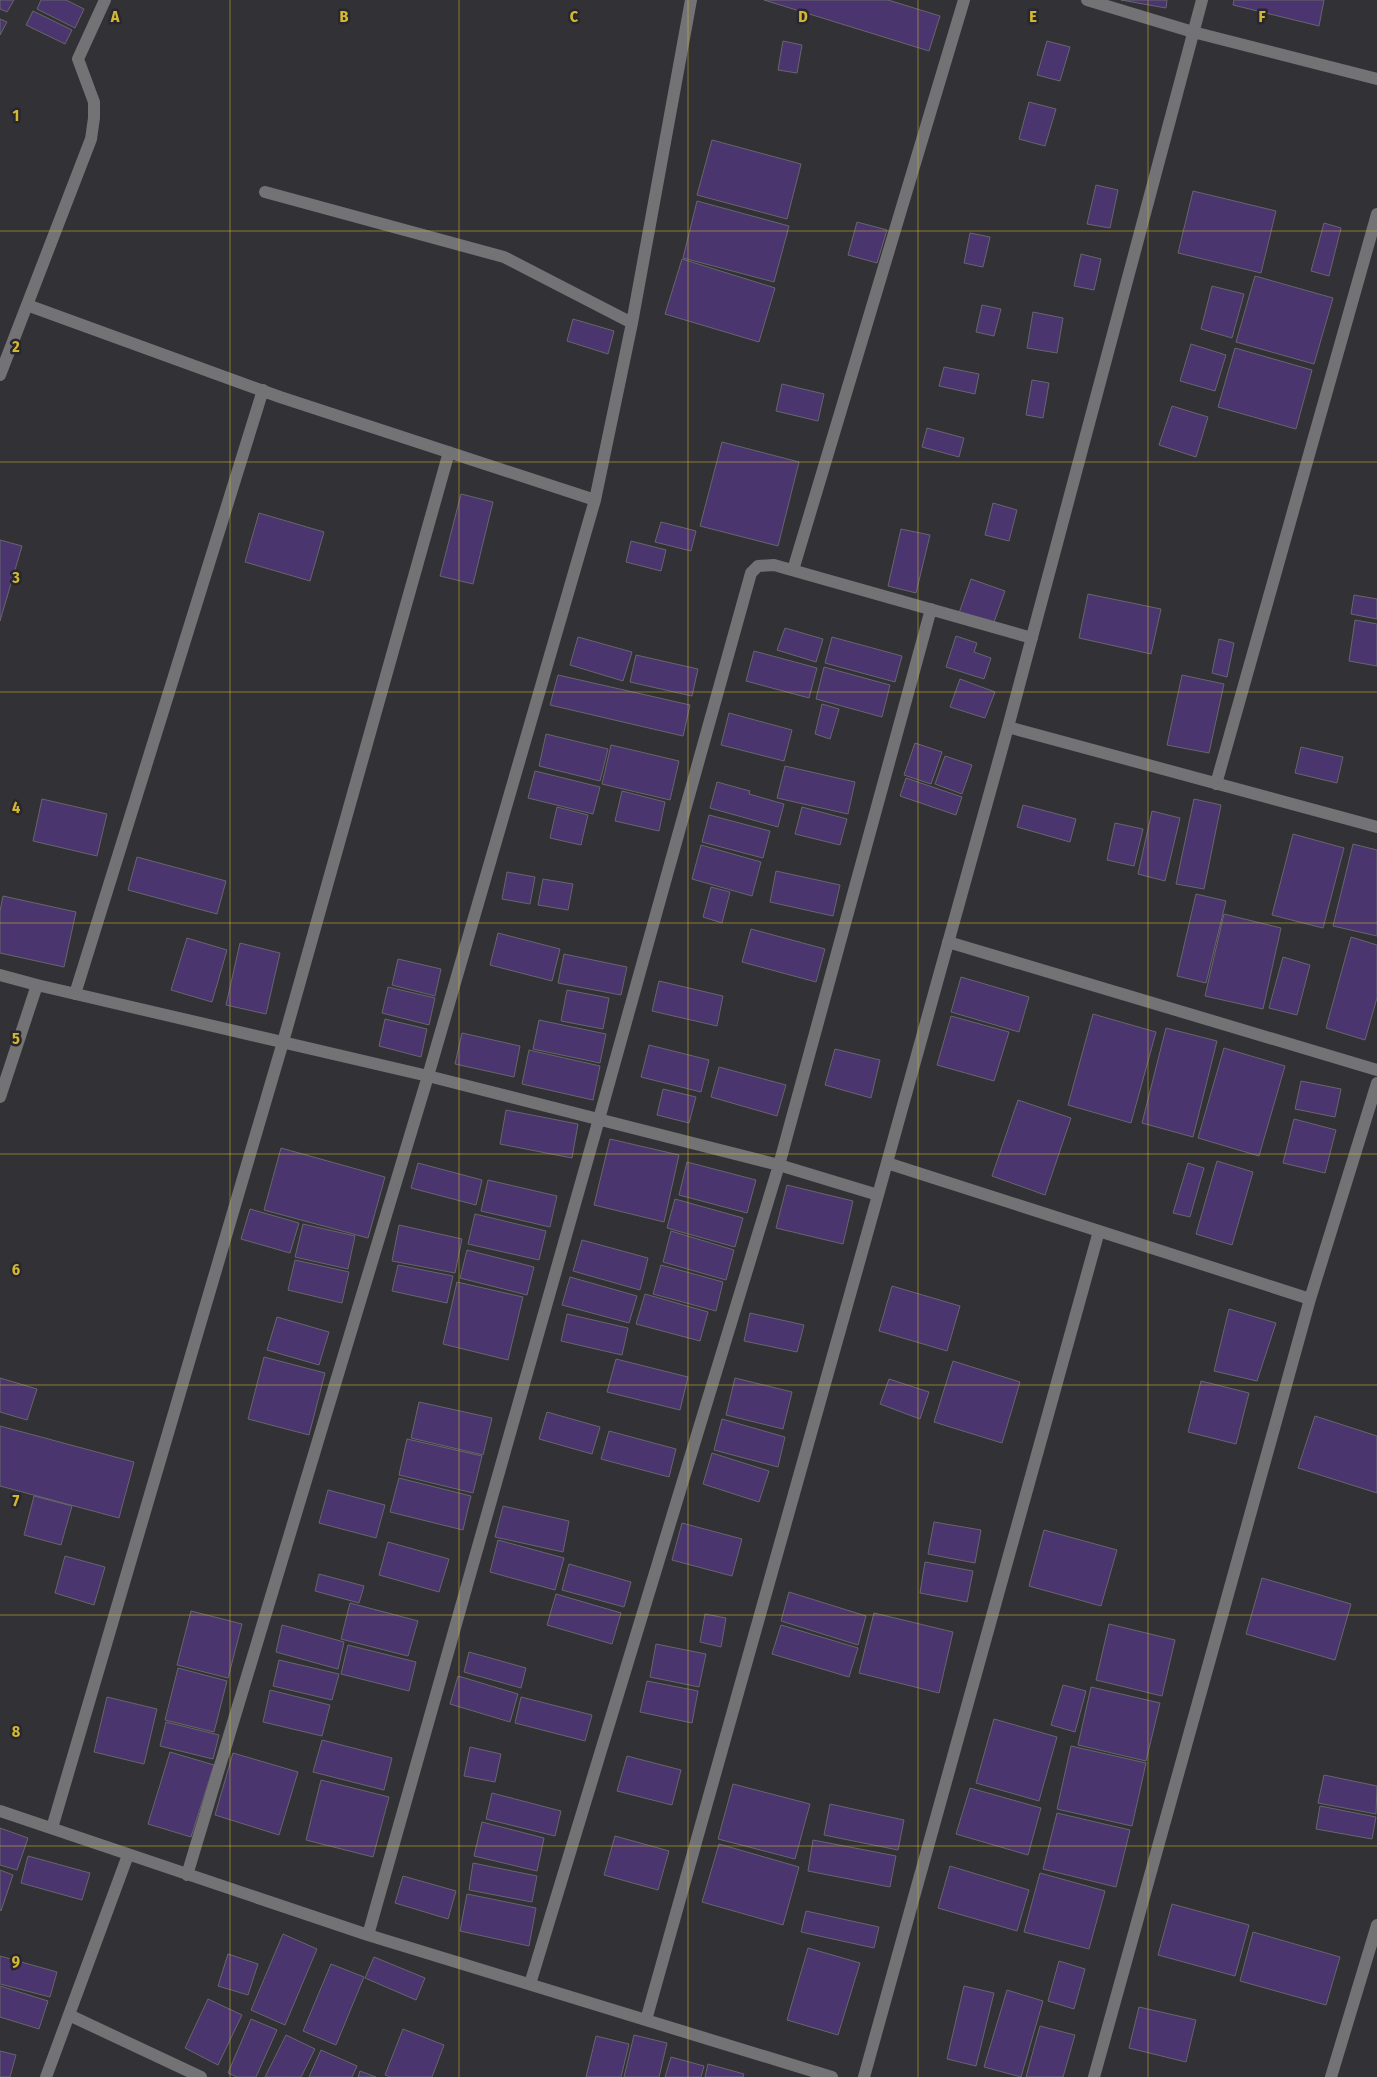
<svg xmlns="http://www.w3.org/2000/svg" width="1377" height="2077" viewBox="0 0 1377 2077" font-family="'Fira Sans Condensed',sans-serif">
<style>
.building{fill:#4a356f;stroke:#67666b}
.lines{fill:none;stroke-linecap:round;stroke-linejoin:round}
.minor{stroke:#737375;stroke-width:12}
.grid{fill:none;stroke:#d3b635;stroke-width:1;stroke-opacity:0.55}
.grid-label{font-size:16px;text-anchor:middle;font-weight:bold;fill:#d3b635;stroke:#28272b;stroke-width:5;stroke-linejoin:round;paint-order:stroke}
</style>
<rect width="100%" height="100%" fill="#323135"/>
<path class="building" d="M0,0H14L7,12L0,9Z
M41,0H66L84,9L75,28L37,9Z
M764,0H888L940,16L929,51Z
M1121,0H1167L1166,8Z
M1234,0H1324L1319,26L1233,5Z
M33,11L72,30L65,44L26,25Z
M0,19L7,22L0,35Z
M783,41L802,45L797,73L778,70Z
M1047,41L1070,47L1060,81L1037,75Z
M1029,102L1056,109L1045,146L1019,139Z
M712,140L801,164L787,219L697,195Z
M1096,185L1118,190L1110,228L1087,224Z
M1193,191L1276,211L1261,273L1178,253Z
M697,201L789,226L774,282L683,258Z
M857,222L887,230L877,263L848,255Z
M1324,223L1341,228L1329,276L1311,271Z
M970,233L990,237L983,267L964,263Z
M1081,254L1101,259L1094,290L1074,286Z
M682,259L775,288L759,342L665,314Z
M1255,276L1333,298L1314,364L1236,342Z
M1212,286L1244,294L1232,338L1201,329Z
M982,305L1001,309L994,336L976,332Z
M1033,312L1063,318L1057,353L1027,348Z
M573,319L614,331L608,354L567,341Z
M1191,344L1226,355L1215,391L1180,381Z
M1235,348L1312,370L1296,429L1218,407Z
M944,367L979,374L975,394L939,386Z
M1032,380L1049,383L1043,418L1026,415Z
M782,384L824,394L818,421L776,411Z
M1172,406L1208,417L1196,457L1159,445Z
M927,428L964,438L959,457L922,447Z
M722,442L799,462L778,546L700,526Z
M461,494L493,502L473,584L440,576Z
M993,503L1017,510L1009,541L985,535Z
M259,513L324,532L310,581L245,562Z
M661,522L696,531L691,551L655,542Z
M901,529L930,535L916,593L888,586Z
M0,540L22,546L0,621Z
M631,541L666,550L661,571L626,562Z
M971,579L1005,591L993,625L959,613Z
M1088,594L1161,609L1151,654L1079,638Z
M1354,595L1377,599V619L1351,614Z
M1355,620L1377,624V666L1349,661Z
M785,628L823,639L816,662L777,650Z
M956,636L977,643L974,652L991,658L984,679L946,667Z
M578,637L632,652L623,681L570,665Z
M832,637L902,656L895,682L825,663Z
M1219,639L1234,643L1227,677L1212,673Z
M754,651L817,668L809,698L746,681Z
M636,655L698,669L692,696L630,682Z
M824,667L890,685L882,717L816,699Z
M558,675L690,705L683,736L550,705Z
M1182,675L1224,684L1209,753L1167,745Z
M960,679L995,692L985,718L950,707Z
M822,704L839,709L830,739L815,734Z
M729,713L792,730L784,761L721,745Z
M546,734L608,749L600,781L539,766Z
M915,743L942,752L931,784L904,775Z
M611,745L679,761L670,800L602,784Z
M1301,747L1343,757L1337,783L1295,773Z
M945,756L972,765L962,794L935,784Z
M785,766L855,782L848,814L777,798Z
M535,771L600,787L593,814L528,798Z
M906,778L962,797L956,815L900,796Z
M717,782L750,791L749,794L784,804L778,827L710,808Z
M622,791L665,802L659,831L615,821Z
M42,799L107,814L97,856L33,841Z
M1194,799L1221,805L1204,889L1176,884Z
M1023,805L1076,819L1070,842L1017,827Z
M557,807L588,815L581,845L550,838Z
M802,807L847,819L840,845L795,834Z
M1152,811L1180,818L1165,881L1138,874Z
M709,815L770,831L763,858L702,842Z
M1115,823L1143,829L1134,866L1107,860Z
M1293,834L1344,848L1323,928L1272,915Z
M1353,844L1377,850V936L1333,926Z
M701,845L761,862L752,896L692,879Z
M137,857L226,881L217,914L128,890Z
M776,871L840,885L833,916L770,902Z
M507,872L535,877L530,904L502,899Z
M543,879L573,884L568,910L538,905Z
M711,887L730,892L722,923L703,917Z
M1196,894L1226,901L1206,983L1177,976Z
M3,896L76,912L64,967L0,953V911Z
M1224,914L1281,928L1263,1009L1205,996Z
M751,929L825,949L816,982L742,962Z
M498,933L560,949L552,981L490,965Z
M1351,937L1377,945V998L1365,1040L1326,1028Z
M187,938L227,950L212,1002L171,990Z
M240,943L280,953L266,1014L226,1005Z
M564,954L627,967L621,995L558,983Z
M1283,957L1310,965L1297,1015L1269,1008Z
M398,959L441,969L435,996L392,985Z
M961,977L1029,997L1019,1032L951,1012Z
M659,981L723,996L717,1026L652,1011Z
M388,987L435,998L429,1025L382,1013Z
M567,990L609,998L603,1029L561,1021Z
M1093,1014L1156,1032L1131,1123L1068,1105Z
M951,1016L1009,1032L994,1081L937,1065Z
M385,1019L427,1029L421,1057L379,1046Z
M539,1020L606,1034L600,1063L533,1049Z
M1166,1028L1217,1041L1193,1137L1142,1123Z
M462,1033L520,1046L514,1077L455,1064Z
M649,1045L709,1060L701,1092L641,1077Z
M1224,1048L1285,1066L1259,1156L1198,1138Z
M835,1049L880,1060L871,1098L825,1085Z
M529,1050L600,1066L593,1100L522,1084Z
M719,1067L786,1085L777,1116L711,1097Z
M1301,1081L1341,1089L1335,1117L1295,1109Z
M663,1089L696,1097L689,1123L657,1115Z
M1018,1100L1071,1118L1045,1195L992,1176Z
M506,1110L578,1124L572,1158L500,1144Z
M1294,1119L1336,1130L1325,1173L1283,1163Z
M610,1139L679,1155L664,1222L594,1205Z
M281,1148L385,1177L368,1238L264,1210Z
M1217,1161L1253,1172L1232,1245L1196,1234Z
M687,1162L756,1180L747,1213L679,1195Z
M418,1163L482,1180L476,1205L411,1188Z
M1188,1163L1204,1168L1190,1217L1173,1213Z
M488,1180L557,1196L550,1227L481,1211Z
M787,1185L853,1201L843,1244L776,1228Z
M675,1199L743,1218L735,1247L667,1228Z
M250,1209L299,1223L290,1253L241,1239Z
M475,1214L546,1231L539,1260L468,1244Z
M303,1224L355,1236L348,1269L295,1257Z
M399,1225L462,1239L455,1273L392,1261Z
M671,1231L734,1250L726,1280L663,1262Z
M582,1240L648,1258L640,1290L573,1271Z
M467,1250L534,1267L527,1295L460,1278Z
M295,1260L349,1272L342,1303L288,1290Z
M398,1265L453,1276L447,1303L392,1291Z
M661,1265L723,1282L716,1311L653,1294Z
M570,1277L637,1296L629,1323L562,1305Z
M457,1282L523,1297L508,1360L443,1344Z
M892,1286L960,1306L947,1351L879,1331Z
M645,1294L708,1312L700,1341L636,1324Z
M1229,1309L1276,1323L1257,1381L1214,1371Z
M750,1313L804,1325L797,1352L744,1341Z
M567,1314L628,1328L622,1355L561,1341Z
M277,1317L329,1332L319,1365L267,1350Z
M264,1357L325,1373L309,1435L248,1419Z
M616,1359L688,1377L680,1410L607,1392Z
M953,1361L1020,1382L1002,1443L934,1422Z
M0,1378L37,1389L27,1420L0,1412Z
M735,1378L792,1392L783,1429L726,1415Z
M889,1379L929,1392L920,1419L880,1404Z
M1201,1381L1249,1393L1236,1444L1188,1432Z
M419,1402L492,1418L483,1455L411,1438Z
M547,1412L600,1427L592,1454L539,1439Z
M1315,1416L1377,1436V1493L1298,1468Z
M722,1419L785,1437L778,1467L714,1450Z
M0,1426L134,1462L119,1518L0,1486Z
M609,1431L676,1449L669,1477L601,1459Z
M407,1439L482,1456L473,1493L399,1475Z
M712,1453L769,1471L759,1502L703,1484Z
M399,1478L471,1496L463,1530L390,1512Z
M328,1490L385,1505L376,1538L319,1523Z
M34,1496L72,1506L61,1545L24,1535Z
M503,1506L569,1521L563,1552L495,1537Z
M934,1522L981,1530L975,1563L928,1554Z
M682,1523L742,1539L732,1576L672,1560Z
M1044,1530L1117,1550L1101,1606L1029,1586Z
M498,1540L564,1558L555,1590L490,1572Z
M388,1542L449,1559L439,1592L379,1575Z
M65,1556L105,1567L94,1605L55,1593Z
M925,1562L973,1571L967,1602L920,1593Z
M569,1564L631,1582L624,1607L562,1590Z
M319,1574L364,1586L359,1603L315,1591Z
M1262,1578L1351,1604L1335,1660L1246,1634Z
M789,1592L866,1616L858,1645L781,1621Z
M556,1594L621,1613L612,1644L547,1625Z
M350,1603L418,1621L408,1656L341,1639Z
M191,1611L242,1624L228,1678L177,1665Z
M874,1613L953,1632L939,1693L859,1673Z
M705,1614L726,1618L721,1647L700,1642Z
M1109,1624L1175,1640L1162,1696L1096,1680Z
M282,1625L344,1642L338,1669L276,1652Z
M781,1625L858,1648L849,1677L772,1654Z
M656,1644L706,1654L699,1687L650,1677Z
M348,1645L416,1662L409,1691L341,1674Z
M469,1652L526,1668L521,1688L464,1672Z
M279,1660L339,1674L332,1700L273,1686Z
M178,1668L227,1681L214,1732L165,1720Z
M458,1676L518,1694L510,1722L450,1704Z
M647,1681L698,1691L692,1723L640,1712Z
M1063,1685L1086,1691L1075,1732L1051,1725Z
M1091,1687L1160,1703L1146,1761L1078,1745Z
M270,1690L330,1705L322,1736L263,1722Z
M107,1697L157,1709L144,1764L94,1752Z
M521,1697L592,1715L585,1741L515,1723Z
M994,1719L1057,1737L1039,1801L976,1783Z
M166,1722L219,1735L213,1759L160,1746Z
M322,1740L392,1758L384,1790L313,1772Z
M1071,1746L1146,1763L1132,1826L1057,1809Z
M470,1747L501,1754L495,1782L464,1776Z
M170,1752L214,1765L191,1837L148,1824Z
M233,1753L298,1772L279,1835L215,1815Z
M627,1756L681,1770L672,1805L617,1791Z
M1324,1775L1377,1786L1376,1814L1318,1803Z
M321,1780L389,1797L373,1857L306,1840Z
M733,1784L810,1804L795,1859L718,1839Z
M970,1788L1041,1808L1028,1855L956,1834Z
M492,1793L561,1811L555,1836L486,1819Z
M830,1804L904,1820L898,1850L824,1835Z
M1320,1806L1376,1817L1372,1839L1316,1829Z
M1057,1813L1130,1830L1116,1887L1043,1869Z
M482,1822L544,1838L537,1871L474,1856Z
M0,1828L28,1838L17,1870L0,1865Z
M615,1836L669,1851L658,1890L604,1875Z
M813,1840L896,1856L890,1887L808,1871Z
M719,1844L799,1867L783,1925L702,1902Z
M28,1856L90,1873L82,1900L21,1883Z
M473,1863L537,1876L532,1902L469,1890Z
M950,1866L1029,1890L1017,1931L938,1908Z
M0,1870L13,1875L1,1911L0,1910Z
M1040,1873L1105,1891L1089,1949L1024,1932Z
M403,1876L456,1891L448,1919L395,1903Z
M467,1894L536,1908L529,1946L460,1931Z
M1172,1904L1249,1925L1235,1976L1158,1955Z
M806,1911L879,1927L874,1948L801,1932Z
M1253,1932L1340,1957L1326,2005L1240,1981Z
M283,1934L317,1949L285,2025L251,2010Z
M808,1948L860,1963L838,2035L787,2020Z
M228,1954L258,1964L248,1995L218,1986Z
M0,1956L57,1972L50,1997L0,1984Z
M374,1957L425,1978L416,2000L365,1978Z
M1059,1961L1085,1969L1074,2009L1048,2001Z
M331,1964L364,1977L336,2045L303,2031Z
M0,1986L48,2001L39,2029L0,2017Z
M964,1986L994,1993L976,2066L947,2059Z
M1007,1990L1043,2001L1021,2077L984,2067Z
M208,1999L242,2015L218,2065L185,2048Z
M1139,2007L1196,2020L1186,2062L1129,2048Z
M251,2019L277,2030L256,2077H237L228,2073Z
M1040,2026L1075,2035L1063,2077H1026Z
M403,2029L444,2045L432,2077H390L385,2075Z
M286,2035L315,2049L301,2077H265Z
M634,2035L667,2043L659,2077H624Z
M596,2036L629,2044L621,2077H586Z
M321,2050L357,2066L352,2077H309Z
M0,2051L16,2055L10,2077H0Z
M671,2057L704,2066L701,2077H665Z
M708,2064L744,2074L743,2077H705Z
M360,2071L376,2077H358Z"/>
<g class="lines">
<path class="minor" d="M1087,0L1193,32L1377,79
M265,192L504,257L632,323
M27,305L280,397L595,500
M0,375L91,139L94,118V102L78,59L105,0
M793,570L964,0
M1008,727L1377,827
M1216,784L1377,214
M948,942L1377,1070
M0,975L37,985L428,1076L779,1165L530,1984
M75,994L263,390
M0,1097L37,985
M878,1195L1008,727L1202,0
M1099,1231L1310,1299
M0,1811L368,1935L832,2077
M52,1828L283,1042L449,452
M187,1875L428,1076L595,500L632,323L691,0
M368,1935L599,1119L751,573L758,566L774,565L1032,638
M69,2015L201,2077
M646,2020L878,1195L779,1165L931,609
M46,2077L128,1855
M864,2077L1099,1231L887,1163
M1094,2077L1310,1299L1377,1083
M1331,2077L1377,1925"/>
</g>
<path class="grid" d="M230,0V2077M459,0V2077M688,0V2077M918,0V2077M1148,0V2077M0,231H1377M0,462H1377M0,692H1377M0,923H1377M0,1154H1377M0,1385H1377M0,1615H1377M0,1846H1377"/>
<g class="grid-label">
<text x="115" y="22">A</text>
<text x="344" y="22">B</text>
<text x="574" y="22">C</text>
<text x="803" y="22">D</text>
<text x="1033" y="22">E</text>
<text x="1262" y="22">F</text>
<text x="16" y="121">1</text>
<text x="16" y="352">2</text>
<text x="16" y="583">3</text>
<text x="16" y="813">4</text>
<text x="16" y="1044">5</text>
<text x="16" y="1275">6</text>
<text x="16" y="1506">7</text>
<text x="16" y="1737">8</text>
<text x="16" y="1967">9</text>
</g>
</svg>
